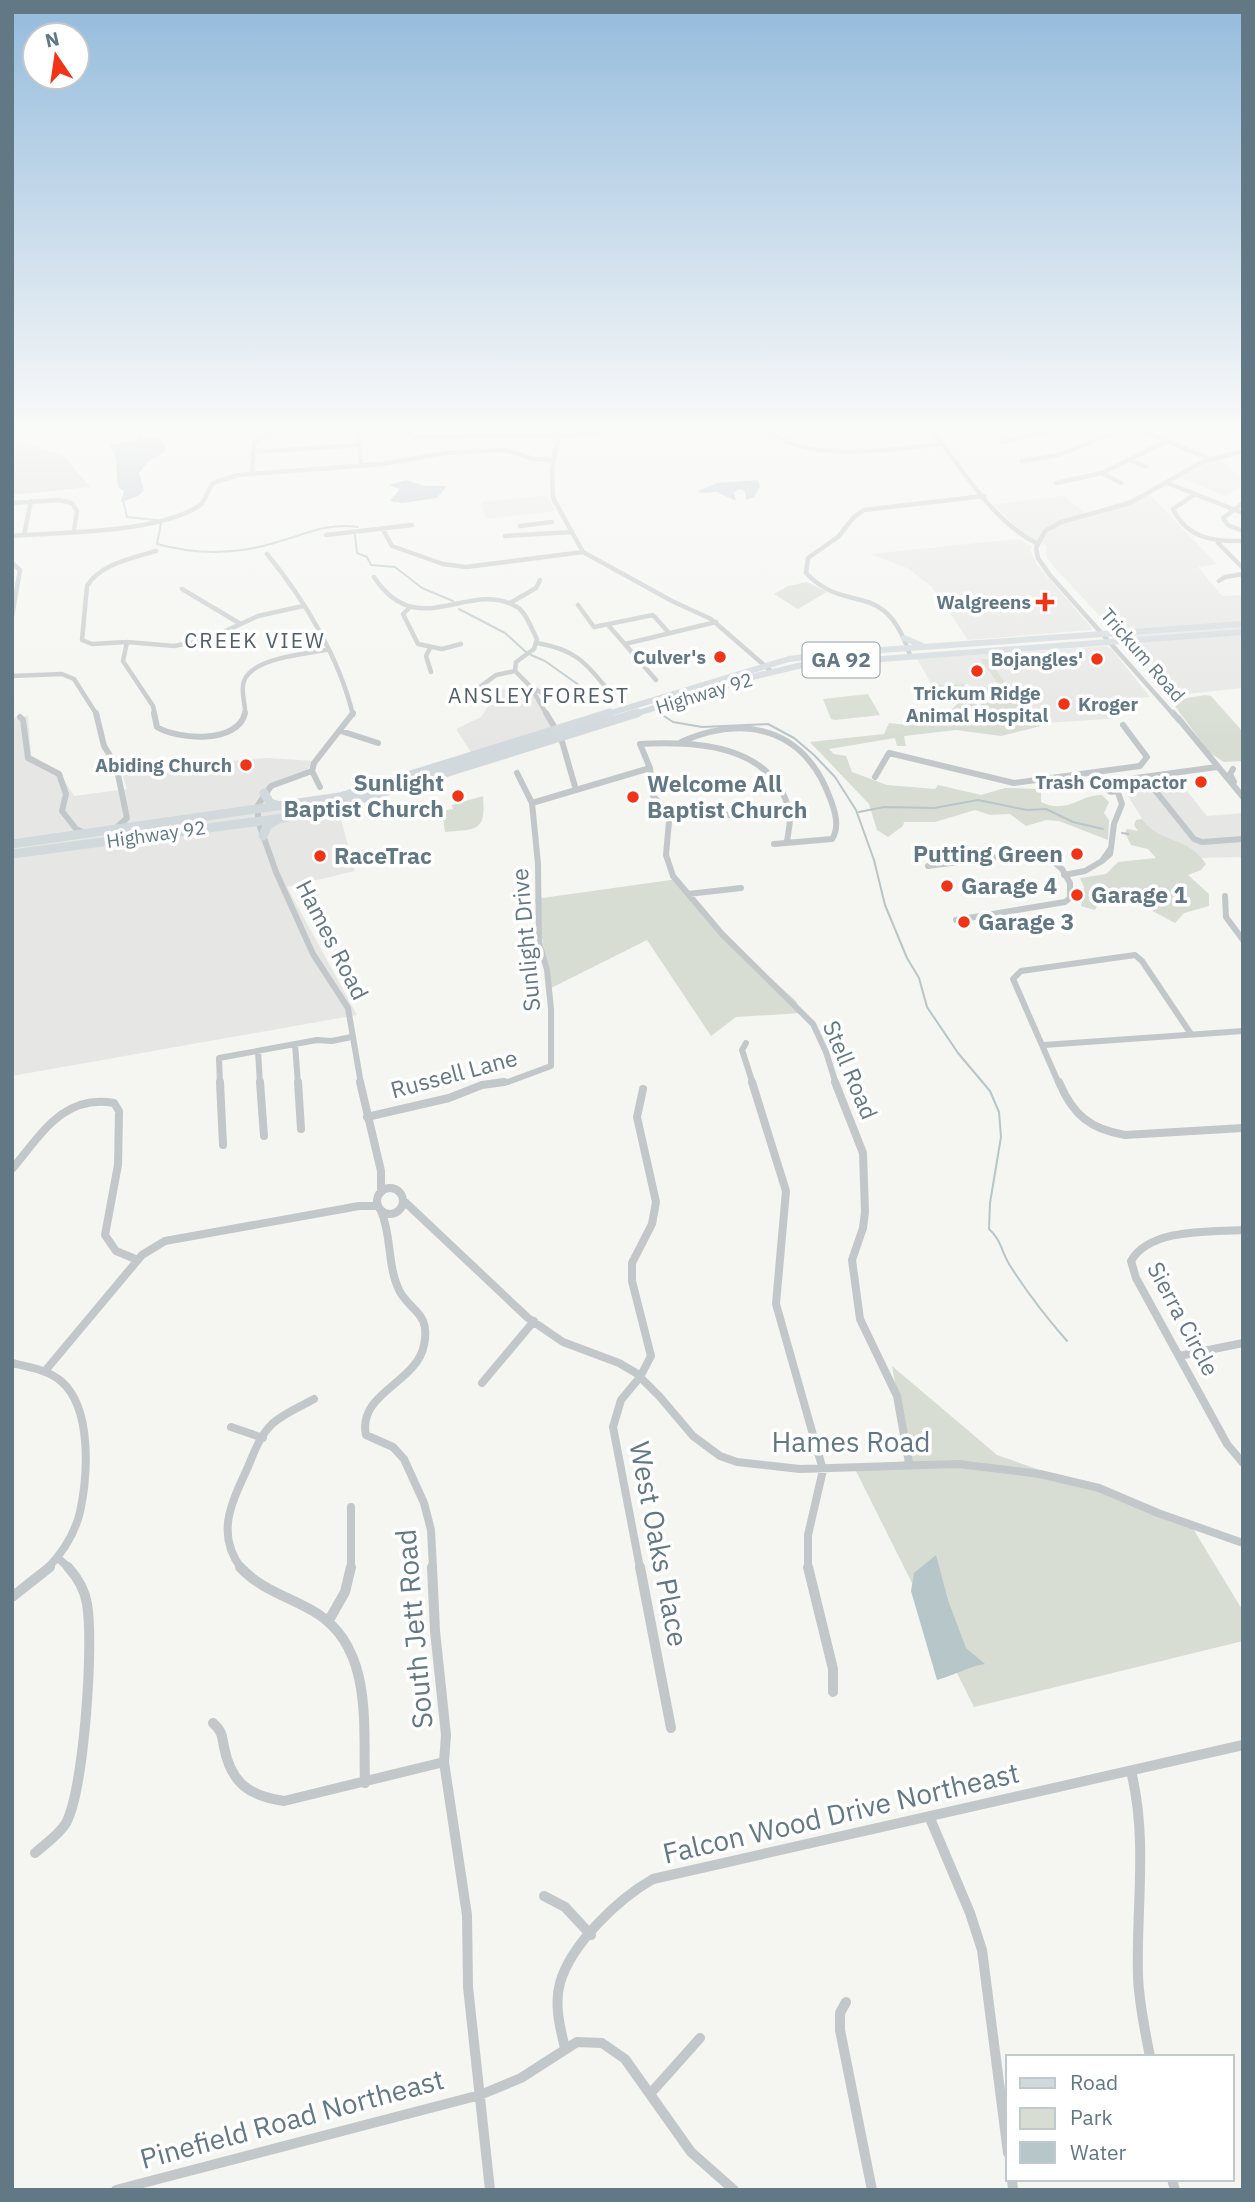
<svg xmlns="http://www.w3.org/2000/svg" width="1255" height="2202" viewBox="0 0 1255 2202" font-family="'IBM Plex Sans',sans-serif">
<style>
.built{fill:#e6e7e5}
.green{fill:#d7ddd2}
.water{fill:#b7c6c9}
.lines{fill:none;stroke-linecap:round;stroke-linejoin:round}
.stream{stroke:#b7c6c9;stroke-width:2}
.minor-far3{stroke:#c2c7c9;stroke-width:4.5}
.minor-far2{stroke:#c2c7c9;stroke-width:6}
.minor-far1{stroke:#c2c7c9;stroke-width:8}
.minor{stroke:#c2c7c9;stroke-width:10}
.major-far1{stroke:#d2d9dc;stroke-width:6}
.major{stroke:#d2d9dc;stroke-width:9}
.poi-dot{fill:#f03417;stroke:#fff;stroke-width:2.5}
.labels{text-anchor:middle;stroke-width:7;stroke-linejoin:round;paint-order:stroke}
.far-poi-label{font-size:19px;font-weight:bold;fill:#627884;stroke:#fff;text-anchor:end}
.far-street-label{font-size:19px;fill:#627884;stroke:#fff}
.far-neighbourhood-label{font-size:21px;letter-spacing:2px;fill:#506069;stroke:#fff}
.shield{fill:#fff;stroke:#91a0a9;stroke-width:2}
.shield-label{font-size:21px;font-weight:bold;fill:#627884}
.poi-label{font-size:23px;font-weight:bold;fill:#627884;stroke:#fff;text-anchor:start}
.street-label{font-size:23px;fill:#627884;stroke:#fff}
.near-street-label{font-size:28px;fill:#627884;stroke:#fff}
</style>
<rect width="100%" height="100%" fill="#f5f5f1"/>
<path class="built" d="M1215,456L1243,478V486L1225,496L1177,476Z
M1148,493L1217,564L1198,567L1222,596L1243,595V688L1167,696L1111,628L1053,566L1046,556V545L1026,537L994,504L1063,496L1087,514Z
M547,495L555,511L486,519L481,502Z
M1019,539L1032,547L1030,550L1037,565L1091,627V630L968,640L932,587L909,569L871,554Z
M1106,646L1111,648L1150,697L1108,700L1121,718L1031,724L991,721L968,684L932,685L917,659Z
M531,686L556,726L472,754L456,729L481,717L500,689Z
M28,716L31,755L59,771L74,796L127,789L122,774L213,770L231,761L266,758L313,761L306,772L268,787L255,813L334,794L355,871L287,887L357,1015L12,1076V718Z
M1178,780L1207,816L1243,813V857L1200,858L1157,842L1126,793V788Z"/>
<path class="green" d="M12,440L63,455L90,487L12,495Z
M807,582L827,592L798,609L774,594L788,586Z
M980,659H991L998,673L1041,726L1001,736L956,730L904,736L906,746H897L895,738L829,749L834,754L846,756L852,772L887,785L935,789L938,785L981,795L1005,788L1041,789V802C1067,815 1081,794 1102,795L1109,802L1104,813L1109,820L1108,840L1059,821L1046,820L1026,826L1010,814L990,815L975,810L935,822H904L903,826L888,837L877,830L869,804L810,742L884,734L889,723L908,725L954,720L949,712L960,701L945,696L932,685L964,684L980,710L970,711L975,720L988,718L973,690L1000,686Z
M868,694L880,715L835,720L831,719L823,699Z
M1205,695L1211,696L1243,732V761L1224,762L1210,753L1171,701Z
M483,796C486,832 477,829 445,832L442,811L453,809L452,805Z
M1142,819C1161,845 1187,835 1206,864L1201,870L1188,875L1209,894V906L1184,913L1175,923L1145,907L1123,901L1113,891L1102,895L1095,910L1081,906L1084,887L1080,878L1106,874L1118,862L1156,858L1148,849L1131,845L1125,833L1127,829L1138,831L1134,825L1136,820Z
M678,879L730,942L796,1001L802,1013L736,1017L711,1036L647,940L551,988L535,899Z
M892,1366L997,1455L1189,1522L1243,1611V1641L974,1707L853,1465L909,1461Z"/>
<path class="water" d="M156,437L165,444V451L147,463L139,473L144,490L138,496L121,502L124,491L118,487C116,472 119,456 109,445Z
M406,480L425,486H447L437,498L402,503L390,501L400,489L389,485Z
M758,480L760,487L754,497L746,500L745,491L740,489L734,492L736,501L717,492L701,493L698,491L717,483Z
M936,1555L948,1600L966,1648L985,1664C968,1667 955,1675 937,1680L911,1591L914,1573Z"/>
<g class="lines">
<path class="stream" d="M138,441L140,432
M123,500L127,517L156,520
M161,523L157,544C197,555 234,555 274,543C303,535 328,522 358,527
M355,535L357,553L367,557L371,565L395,567L422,588L453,601
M459,609L505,633L526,652
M531,655L545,661L583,688V695L591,702
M664,716L673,722L702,727L768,724L794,738L814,755L835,777L856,810L874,860L885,905L907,958L919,978L927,1007L958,1053L990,1091L999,1112L1001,1137L990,1203L989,1229C1001,1239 1002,1254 1011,1267C1028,1294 1046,1317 1067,1341
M859,812L884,807L934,808L978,800L1027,810L1046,809L1073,822L1103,829
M1122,833L1128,834"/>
<path class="minor-far3" d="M356,432L359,436L361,466
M410,432L413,437L574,435L602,432
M559,432L552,469L553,498L583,552L672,601L711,619L772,672
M771,432C811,464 894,449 943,444
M933,432C964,471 992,521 1038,544
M1146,432L1209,459
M1002,442L1047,432
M254,452L360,445
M1129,460L1146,467
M1022,461L1059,455L1116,432
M1243,470V475
M1102,473L1121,483
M252,474L254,442L272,432
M1056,483L1102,473L1167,441
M1167,483L1243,513
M1195,494L1173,509C1187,538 1213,542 1243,541
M12,503L59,500L72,503L77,511L74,530
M1243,503L1223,518L1228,525L1243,531
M520,526L552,522
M382,528L392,546L443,564L466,567L583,552
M24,535L31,501
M326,535L412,525
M12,536C62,532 157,533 199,506C207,500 207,490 213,483L238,475L382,464L446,453L505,450L534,459L554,460
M505,536L572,532
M1218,543L1243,568
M156,551C133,558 100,564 87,586L82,640L92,644L127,642L174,646L208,639L258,616L303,606
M267,554C304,599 339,657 353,715
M12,563L20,570L12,616
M374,577C418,644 469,578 517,607C526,612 532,630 537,639L534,649L516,662L515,671L531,687L546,695
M1219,581L1225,577L1243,574
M182,589L239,623
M510,603L536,588L540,580
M578,605L594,627L653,615L669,633
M410,607L403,614L418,644L442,649L461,644
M609,626L656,680
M127,642L123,661L153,706L155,715
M537,643C573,649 585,661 607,689L605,696
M625,644L716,622
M430,648L426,656L431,672
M910,655C884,576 848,617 806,573L808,558L838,537L854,517L864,510L984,496
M12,676L62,674L74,679L97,715
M532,689L547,715
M465,698L496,675L515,671
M245,715C246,704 240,691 244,681C252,658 305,654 326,650
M1174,715L1049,574L1038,558L1036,548L1045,531L1061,522L1130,503L1202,462L1243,451"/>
<path class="minor-far2" d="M96,713L104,746L116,765L127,818L116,828
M154,713L157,727C178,740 238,744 245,713
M546,713L561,738L576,790
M1173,713L1180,721
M20,717L23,720L28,758L59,774L66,794L62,811L76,829L85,833
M1178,718L1243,797
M341,731L378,743
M681,742C745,714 804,728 830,798C835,811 840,827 832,839L774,844
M1233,769L1230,774L1234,782
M312,771L314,763L353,713
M312,771L271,786L258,805V821L276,872L313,954L348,1008L361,1084
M312,771L320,787
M875,777L889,753L1014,783L1140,766L1147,757L1123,725
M1106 786a6 6 0 1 1 12 0a6 6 0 1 1-12 0Z
M1114,781L1217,767
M1154,789L1194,839L1202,842L1243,839
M532,803L650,768
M666,809L729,815L790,813
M787,842C788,832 792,820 789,810C772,744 695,741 640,744L650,768L653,796L666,809L669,821L666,855L673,876L722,934L813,1024L826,1052L836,1084
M1111,848L1114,824L1122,804L1117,790
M1111,848L1110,854L1102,861Z
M928,866L1036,852L1049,858L1062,869L1070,883V898L1065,902L956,920
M1064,875L1085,871L1102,861
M688,894L741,888
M1225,896L1226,917L1243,940
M746,1043L742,1050L753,1084
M295,1044L298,1084
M1044,1045L1243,1031
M258,1051L260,1084
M220,1084L219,1058L317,1040L332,1041L351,1037
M489,1084L508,1082L551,1066V1009L547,970L539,942L538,864L532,803L517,773
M1059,1084L1013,979L1021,971L1135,955L1142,961L1191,1034"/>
<path class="minor-far1" d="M220,1082L223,1145
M260,1082L264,1136
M298,1082L301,1129
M360,1082L381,1171V1192
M752,1082L786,1191L776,1304L823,1470L808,1535V1568
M835,1082L863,1153L865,1212L863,1228L852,1260L860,1319L897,1396L909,1463
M1059,1082C1073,1115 1090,1129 1125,1135L1243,1128
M367,1117L449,1098L482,1085L504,1082
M12,1169C41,1135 63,1094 114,1103L119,1111L118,1165L105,1235L116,1251L138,1260
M377 1201a13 13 0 1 1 26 0a13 13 0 1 1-26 0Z
M405,1202L528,1318L563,1342L619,1363L636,1373L660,1397L693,1436L720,1456L737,1462L800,1469L958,1464L1040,1474L1099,1488L1158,1513L1243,1543
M381,1211C392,1236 387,1265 399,1290C410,1312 431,1312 424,1345C417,1383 357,1393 366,1435L393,1447L404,1459L424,1503L431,1530L433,1568
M1243,1230C1209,1232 1150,1228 1131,1261L1136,1278L1227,1444L1243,1463
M1179,1356L1243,1343
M12,1363C29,1367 49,1370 62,1382C92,1409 88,1475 80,1512C75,1533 62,1553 48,1568
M45,1371L142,1255L165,1241L359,1206H376
M482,1383L534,1321
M231,1427L263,1438
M58,1558L69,1568
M241,1568C215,1533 232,1502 248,1467C254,1452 260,1436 272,1424C284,1413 300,1407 314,1399
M351,1568V1507
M640,1568L613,1427L621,1400L640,1377L651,1356L632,1281V1263L652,1224L656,1202L637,1117L643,1089"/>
<path class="minor" d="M240,1567C262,1591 291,1597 318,1614C373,1650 363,1726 365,1783
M432,1567L435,1631L446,1735L444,1762L467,1915L468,1987L490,2190
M640,1567L671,1728
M808,1567L833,1669V1692
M12,1597L50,1567
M328,1622L345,1592L351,1567
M213,1723C222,1731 222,1736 224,1747C231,1783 249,1796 284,1801L444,1762
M1131,1771C1148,1840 1136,1907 1138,1976C1139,2004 1145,2030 1150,2057
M929,1816L970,1913L982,1950L1008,2153
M35,1853C45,1844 59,1835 66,1823C84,1790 94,1643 87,1604C85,1590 77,1577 68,1567
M544,1896L565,1907L591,1935
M846,2002L840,2013V2030L872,2190
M565,2048C560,2028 554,2004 560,1983C571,1944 618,1899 653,1879L1243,1745
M650,2094L700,2038
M1012,2179L1013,2190
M1172,2179L1175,2190
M116,2190L480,2095L521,2078L577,2042L602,2043L625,2059L691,2152L734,2190"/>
<path class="major-far1" d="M904,638L921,645
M604,715L789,659L839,653L1243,624
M632,715L752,677L802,665L1243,632"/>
<path class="major" d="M264,793L270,803L280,806
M263,836L267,826L278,819
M12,844L340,797L610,713
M12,854L283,818L336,807L637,713"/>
</g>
<linearGradient id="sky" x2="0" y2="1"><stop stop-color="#94bbdc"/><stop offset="0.58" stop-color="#fafaf9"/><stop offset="1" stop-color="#fafaf9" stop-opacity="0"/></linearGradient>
<rect width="1255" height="740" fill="url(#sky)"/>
<g class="poi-dot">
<path d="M1041.5 591.5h7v7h7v7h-7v7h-7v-7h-7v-7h7z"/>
<circle cx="720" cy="657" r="7"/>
<circle cx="1097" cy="659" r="7"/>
<circle cx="977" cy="671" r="7"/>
<circle cx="1064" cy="704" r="7"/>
<circle cx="246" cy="765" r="7"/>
<circle cx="1201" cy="782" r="7"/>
<circle cx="458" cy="796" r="7"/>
<circle cx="633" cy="797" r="7"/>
<circle cx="1077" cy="854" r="7"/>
<circle cx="320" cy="856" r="7"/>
<circle cx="947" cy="886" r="7"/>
<circle cx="1077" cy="895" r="7"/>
<circle cx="964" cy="922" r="7"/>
</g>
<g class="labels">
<g class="far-poi-label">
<text x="1031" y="609">Walgreens</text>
<text x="706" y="664">Culver's</text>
<text x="1083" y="666">Bojangles'</text>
<text x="977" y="700" text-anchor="middle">Trickum Ridge<tspan x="977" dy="22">Animal Hospital</tspan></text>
<text x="1078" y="711" text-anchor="start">Kroger</text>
<text x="232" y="772">Abiding Church</text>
<text x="1187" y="789">Trash Compactor</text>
</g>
<g class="far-street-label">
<text transform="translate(1143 655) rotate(49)" y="7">Trickum Road</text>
<text transform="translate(704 693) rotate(-17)" y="7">Highway 92</text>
<text transform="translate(156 834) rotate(-8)" y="7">Highway 92</text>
</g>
<g class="far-neighbourhood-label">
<text x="255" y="648">CREEK VIEW</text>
<text x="539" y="703">ANSLEY FOREST</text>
</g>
<rect class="shield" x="802.5" y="642.5" width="77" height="35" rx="5"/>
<g class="shield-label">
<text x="841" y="667">GA 92</text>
</g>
<g class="poi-label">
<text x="444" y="791" text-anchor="end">Sunlight<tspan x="444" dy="26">Baptist Church</tspan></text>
<text x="647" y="792">Welcome All<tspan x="647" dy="26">Baptist Church</tspan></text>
<text x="1063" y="862" text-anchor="end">Putting Green</text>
<text x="334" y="864">RaceTrac</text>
<text x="961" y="894">Garage 4</text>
<text x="1091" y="903">Garage 1</text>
<text x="978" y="930">Garage 3</text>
</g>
<g class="street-label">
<text transform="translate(332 940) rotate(63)" y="8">Hames Road</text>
<text transform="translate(526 940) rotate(-95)" y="8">Sunlight Drive</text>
<text transform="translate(850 1070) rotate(67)" y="8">Stell Road</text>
<text transform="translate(454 1074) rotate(-15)" y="8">Russell Lane</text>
<text transform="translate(1183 1319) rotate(62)" y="8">Sierra Circle</text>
</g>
<g class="near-street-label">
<text x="851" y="1452">Hames Road</text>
<text transform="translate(659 1544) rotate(79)" y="10">West Oaks Place</text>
<text transform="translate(414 1629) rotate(-95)" y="10">South Jett Road</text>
<text transform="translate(841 1813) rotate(-13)" y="10">Falcon Wood Drive Northeast</text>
<text transform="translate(292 2119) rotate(-15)" y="10">Pinefield Road Northeast</text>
</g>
</g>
<rect width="1255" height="2202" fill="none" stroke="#627884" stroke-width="28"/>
<rect x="1006" y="2055" width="228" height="126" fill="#ffffff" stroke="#c0c9ce" stroke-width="2"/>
<rect x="1020" y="2078" width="35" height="10" fill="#d2d9dc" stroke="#c0c9ce" stroke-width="2"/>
<text x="1070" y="2090" font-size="21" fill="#627884">Road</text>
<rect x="1020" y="2108" width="35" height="21" fill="#d7ddd2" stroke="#c0c9ce" stroke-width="2"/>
<text x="1070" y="2125" font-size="21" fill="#627884">Park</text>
<rect x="1020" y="2142" width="35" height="21" fill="#b7c6c9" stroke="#c0c9ce" stroke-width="2"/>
<text x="1070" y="2160" font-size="21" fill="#627884">Water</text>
<g transform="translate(56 56) rotate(347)"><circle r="33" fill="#ffffff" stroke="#c0c9ce" stroke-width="2"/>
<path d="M0-5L12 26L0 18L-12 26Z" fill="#f03417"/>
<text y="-10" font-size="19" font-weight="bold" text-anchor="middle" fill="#627884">N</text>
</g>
</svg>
